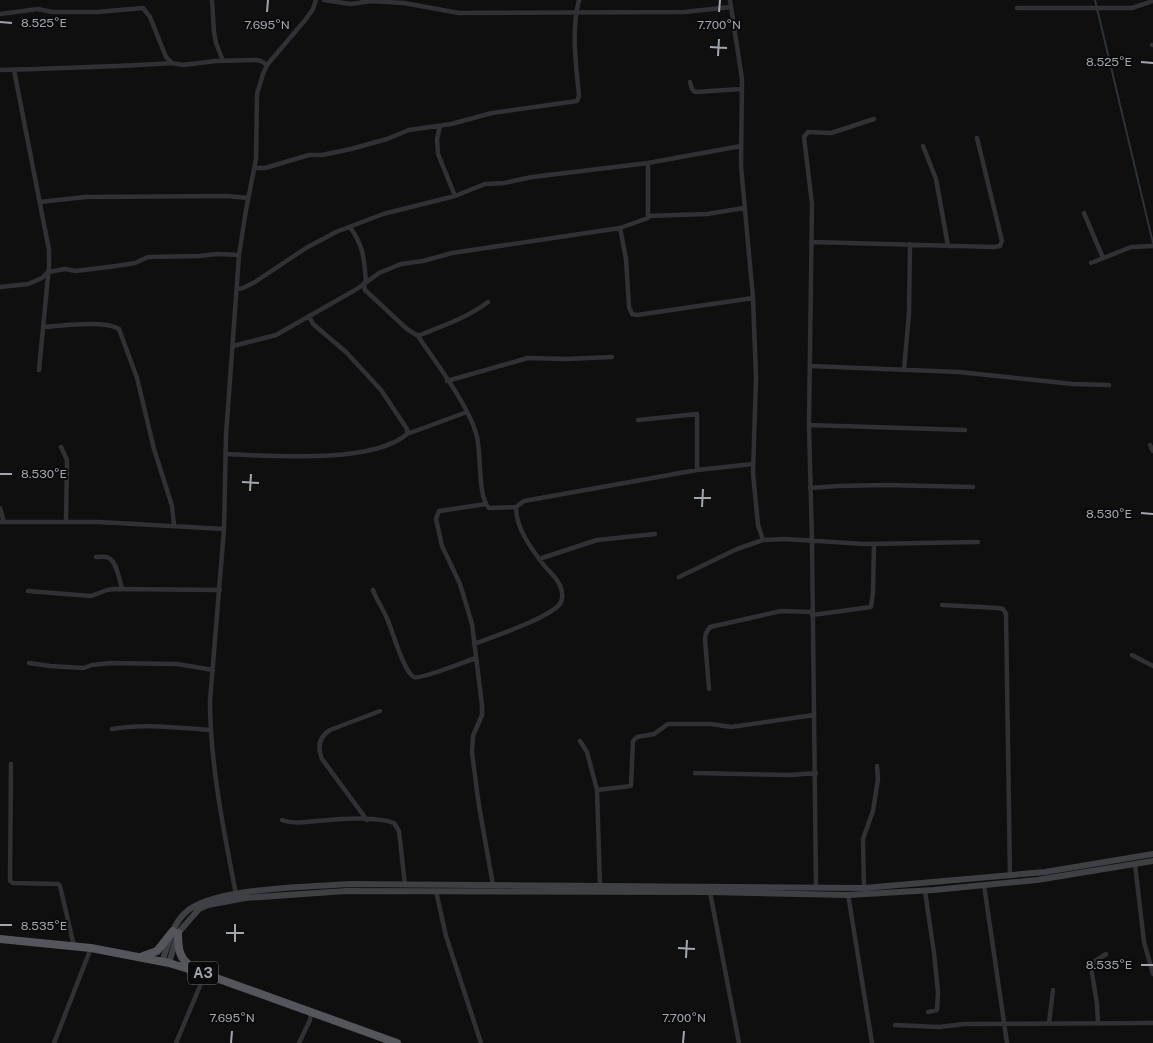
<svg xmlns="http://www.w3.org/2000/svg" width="1153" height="1043" viewBox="0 0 1153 1043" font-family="'Public Sans',sans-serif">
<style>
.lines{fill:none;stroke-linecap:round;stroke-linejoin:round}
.stream{stroke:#2c3339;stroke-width:2}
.minor{stroke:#313135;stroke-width:4.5}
.secondary{stroke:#3f4044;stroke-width:6}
.trunk{stroke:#55565c;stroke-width:8}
.ticks{fill:none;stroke:#a2a6af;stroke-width:2}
.labels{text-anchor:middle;stroke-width:4;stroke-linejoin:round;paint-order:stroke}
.shield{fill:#0a0a0b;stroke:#74777e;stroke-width:1}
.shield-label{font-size:14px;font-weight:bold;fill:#a2a6af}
.ticks-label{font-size:12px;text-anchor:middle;fill:#a2a6af;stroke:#0a0a0b;stroke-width:4;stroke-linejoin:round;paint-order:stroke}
</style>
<rect width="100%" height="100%" fill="#0f0f10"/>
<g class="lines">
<path class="stream" d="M1095,0L1153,243"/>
<path class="minor" d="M212,0L214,32L216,43L223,61
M324,0L351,4L371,1L404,3L459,13L684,12L731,7
M730,0L742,79L741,166L753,298L756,378L753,473L758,525L763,540L785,539L865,544L978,542
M1017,8H1132L1153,1
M0,14L38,9L52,12H97L143,8L150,17L166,57L172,63L183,65L216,61L257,60L261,61L267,65
M1152,45H1153
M0,70C58,68 115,67 172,63
M14,70L49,250V266L39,370
M690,82L692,89L695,92L742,89
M440,126L437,139L438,154L455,196
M923,146L936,179L948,246
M648,163V218L620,228L626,259L629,307L632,314L637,315L753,298
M254,168H265L309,155H322L351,149L387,139L409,130L451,124L492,113L577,101L579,96C576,64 571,31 579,0
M40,202L85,197L227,196L248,198
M1084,213L1103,258
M648,216L707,214L744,208
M350,227C364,247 364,258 366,282
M812,242L994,247L1000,246L1002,241L977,138
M1091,263L1131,247L1153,246
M364,283L365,290L407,329L418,336C436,363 467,403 476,433C482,451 477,496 489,508L516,507L524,501L697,470L753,464
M0,287L28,284L42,278L48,272L65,269L76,271L116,266L135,263L148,257L199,256L217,254L239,255
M237,289L243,288L255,282L306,248L336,232L383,214L455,196L485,184L504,183L532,177L648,163L741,146
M43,327C62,326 104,320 119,329L137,378L154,449L172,506L174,525
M418,336C442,326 467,318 488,302
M233,346L276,335L357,289L379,273L401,264L423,261L452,253L620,228
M810,366L959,372L1073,384L1109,385
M904,369L909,314L910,244
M447,381L528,358L565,359L612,357
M638,420L697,414V470
M809,425L965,430
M407,434L467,412
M1150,445L1153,451
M61,447L67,460L66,522
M226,454C271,456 373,464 407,434V429L381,390L346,352L313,324L309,316
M810,488L838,486L886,485L973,487
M486,504L439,511L436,519L442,546L460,584L472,624L482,705V715L473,736L472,753L479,806L493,885
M0,508L4,522
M0,522H99L224,529
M96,557C100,557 105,556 109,558C117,562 119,580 122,588
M539,559L597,540L655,534
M679,577L737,549L763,540
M373,590C377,601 384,610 388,621C393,632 404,673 414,677C420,680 467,661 476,658
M28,591L91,596L107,590L114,589L220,590
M942,605L998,608L1003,609L1006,614L1010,876
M812,615L871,607L873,592L874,544
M474,644C495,636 543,620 558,606C563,602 563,594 561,588C558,578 549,572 543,564C530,547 516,528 516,507
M1132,655L1153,666
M29,663L50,666L84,668L92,665L110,663L177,664L213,670
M709,689L705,639L706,633L710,627L781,611L812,612
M112,729C144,723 179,728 211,730
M580,741L587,752L597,790L600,886
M11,764L10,881L13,883L58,884L60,886L74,946
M695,773L791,775L816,773
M597,790L631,786L633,741L637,737L654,734L668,724H711L731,727L814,715
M282,820C296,825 313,821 328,820C346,818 378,817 394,823L399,831L405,885
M367,820L322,759C317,747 319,737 330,730L380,711
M1135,864L1144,942L1153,974
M984,885L1007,1043
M816,887L812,541L809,425L812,204L804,137L808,132L831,133L874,119
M864,888L863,839L873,811L878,779L877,766
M436,891L446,936L481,1043
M925,891L934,953L938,992L937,1010L928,1012
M710,892L739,1043
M236,894C224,833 210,763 210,701L224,529L226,435L239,255L246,210L256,159L257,94L263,74L267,65L306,19L313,9L316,0
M848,894L872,1043
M1049,1023L1053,990
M1098,1023L1097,1004L1091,967L1095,961L1106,954
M895,1025L939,1027L964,1024L1153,1023
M54,1043L91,948
M176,1043L205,974
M299,1043L310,1020L311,1012"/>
<path class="secondary" d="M162,962C168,945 172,925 185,913C211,887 312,887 350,884L864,888L1045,872L1153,854
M169,963L178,933L199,909L208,905L245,898L346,891L710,892L848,895L934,890L1037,880L1153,861"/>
<path class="trunk" d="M178,933C178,949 179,960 194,968
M0,939L91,948L169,963L205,974L397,1043
M143,956L157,951L173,931"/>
</g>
<path class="ticks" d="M267,12L268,0M719,12L720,0M0,22L12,23M710,47L727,48M718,56L719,39M1141,62L1153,63M0,474H12M242,482L259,483M250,491L251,474M694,498H711M702,507L703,489M1141,513L1153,514M0,925H12M226,933H244M235,942V924M678,948L695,949M686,958L687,940M1141,965H1153M231,1043L232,1031M683,1043L684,1031"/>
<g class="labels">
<rect class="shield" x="188" y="961.5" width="30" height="23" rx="4"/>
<g class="shield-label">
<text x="203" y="978">A3</text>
</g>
</g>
<g class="ticks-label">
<text x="44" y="27">8.525°E</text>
<text x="267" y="29">7.695°N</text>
<text x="719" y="29">7.700°N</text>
<text x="1109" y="66">8.525°E</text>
<text x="44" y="478">8.530°E</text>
<text x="1109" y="518">8.530°E</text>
<text x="44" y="930">8.535°E</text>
<text x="1109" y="969">8.535°E</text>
<text x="232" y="1022">7.695°N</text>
<text x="684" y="1022">7.700°N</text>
</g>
</svg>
